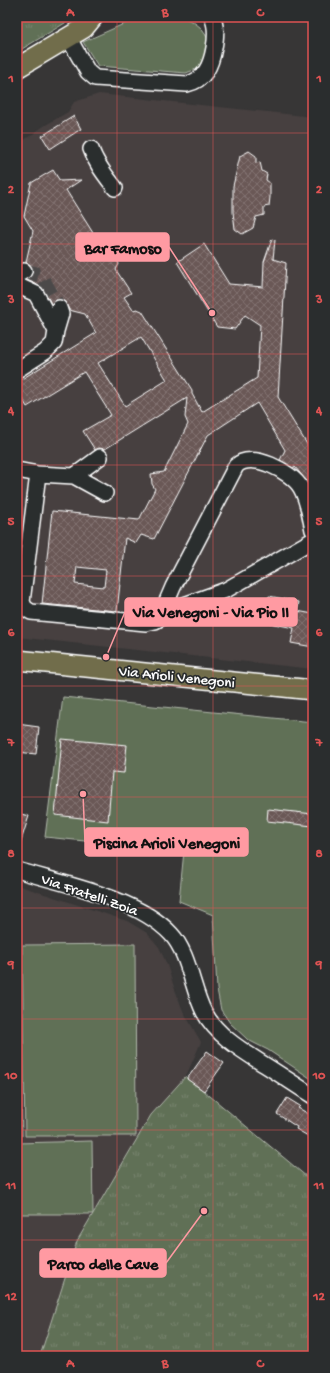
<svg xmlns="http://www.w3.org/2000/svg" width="330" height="1373" viewBox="0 0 330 1373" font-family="'Gochi Hand',sans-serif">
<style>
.built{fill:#474040}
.grass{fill:#617057;stroke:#b0b8ab}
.park{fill:url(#park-tufts);stroke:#b0b8ab}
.building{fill:url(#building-cross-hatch);stroke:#fff;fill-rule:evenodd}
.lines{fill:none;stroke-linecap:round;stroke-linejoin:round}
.minor-tunnel{stroke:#4b4a4a;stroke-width:15;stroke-dasharray:15 8;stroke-linecap:butt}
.minor-casing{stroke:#fff;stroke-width:18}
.major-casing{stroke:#fff;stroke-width:22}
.minor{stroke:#2a2d2e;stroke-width:15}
.major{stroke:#716d4b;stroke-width:19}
.grid{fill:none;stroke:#de5353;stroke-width:1;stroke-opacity:0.55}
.labels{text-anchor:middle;stroke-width:3.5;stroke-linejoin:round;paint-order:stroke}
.street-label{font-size:15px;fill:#fff;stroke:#2a2d2e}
.leader{fill:none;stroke:#ff9aa2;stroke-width:1.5}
.callout-dot{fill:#ff9aa2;stroke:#2a2d2e;stroke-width:1.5}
.callout{fill:#ff9aa2;stroke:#ff9aa2;stroke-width:1.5}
.callout-label{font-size:16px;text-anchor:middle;font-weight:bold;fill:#111}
.neatline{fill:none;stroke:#de5353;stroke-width:1.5}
.grid-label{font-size:13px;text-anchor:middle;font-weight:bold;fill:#de5353}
</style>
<defs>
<pattern id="park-tufts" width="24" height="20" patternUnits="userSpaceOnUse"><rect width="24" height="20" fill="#617057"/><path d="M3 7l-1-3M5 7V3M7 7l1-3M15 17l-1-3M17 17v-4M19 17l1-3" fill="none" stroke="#798570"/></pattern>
<pattern id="building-cross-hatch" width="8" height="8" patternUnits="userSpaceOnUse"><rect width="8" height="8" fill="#6b5856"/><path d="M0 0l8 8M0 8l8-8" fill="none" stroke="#81716f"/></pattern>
</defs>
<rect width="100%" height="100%" fill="#373636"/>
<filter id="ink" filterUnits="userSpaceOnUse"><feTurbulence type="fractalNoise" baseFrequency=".025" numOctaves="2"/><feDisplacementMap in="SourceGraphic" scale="8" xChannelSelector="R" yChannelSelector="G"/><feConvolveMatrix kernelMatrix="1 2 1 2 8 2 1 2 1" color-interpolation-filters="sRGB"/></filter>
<g filter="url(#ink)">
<path class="built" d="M99,94L313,117V669L17,637V145L44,126L68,112L74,102Z
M17,885L127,921L147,933L159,947L167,965L174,987L183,1011L201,1042L186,1076L151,1115L77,1241L40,1356H17Z"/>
<path class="grass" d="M153,17L184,18L192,21L200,27L205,34L209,41L203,63L194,70L186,73L98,66L83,42L126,23Z
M63,697L313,722V1080L268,1050L248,1040L230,1023L221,1010L217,989L213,915L179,901L184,851L45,837Z
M17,935H18L22,1136H17Z
M135,944L136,1136H25L22,945Z
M92,1141L93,1214H17V1143Z"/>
<path class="park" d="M17,17H75L17,52Z
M186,1076L187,1079L204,1091L313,1182V1356H40L77,1241L151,1115Z"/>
<path class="building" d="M74,116L81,129L50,149L42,136Z
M249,151L256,156V163L260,162L262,171L267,174L266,180L270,183V197L269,206L264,207V215L256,217L253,228L242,234L235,229L233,212V186L240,156Z
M53,170L60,181L81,180L66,190L110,260H117L119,264L116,270L131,293L124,297L133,310L137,309L142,311L192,390V394L202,412L257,378L260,325L245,315L235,329L217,327L177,262L204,244L229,284L263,287L264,262L272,239L275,240L273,259L286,263L278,397L313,454V492L308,483L295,467L293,468L280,460L285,450L257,403L208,435L154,539L141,535L136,543L125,538L117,611L42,604L52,511L139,520L155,489L152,484L151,474L164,472L188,424L185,417L187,398L105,449L99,448L95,450L83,431L111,415L84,372L27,407L17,390V382L96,333L85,314L69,310L65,302L61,299L56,300L51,304L44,289L40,286L27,280L32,276L33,271L32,266L26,262L33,231L24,216L31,183ZM141,337L167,380L125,406L98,363ZM77,567L106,570L104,587L75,584Z
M269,596L299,602L297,611L313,614V647L291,643L294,628L264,622Z
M17,724L39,727L36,754L17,752Z
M62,739L127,745L124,773L112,772L108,821L55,815Z
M268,809L313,814V826L267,821Z
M17,813L29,816L19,847H17Z
M207,1051L224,1063L204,1091L187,1079Z
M287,1098L300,1106L298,1108L313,1116V1139L296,1129L297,1127L277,1114Z"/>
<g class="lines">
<path class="minor-tunnel" d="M24,271L40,275L59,308"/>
<g class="minor-casing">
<path id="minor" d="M68,37L88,72L95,78L187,84C205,80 211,65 214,48C216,37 217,27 212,17
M91,149C96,164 106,176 115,188
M17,275L24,271
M17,286L21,287L36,294L56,331L54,343L45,352L17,370
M56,331L61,314L59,308
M17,470L38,474L22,602L25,608L31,612L146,623L155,621L184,605L226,590L313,540
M38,474L74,476L105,493
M74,476L100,457
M167,614V601L173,587L236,466C251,450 292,472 301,488C308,500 310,516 313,530
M17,870C63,884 138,898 171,934C189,953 192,989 204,1012C217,1036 243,1051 265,1065C281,1075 297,1086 313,1096"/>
</g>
<g class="major-casing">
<path id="major" d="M17,68L84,28L93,17
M17,660L313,690"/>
</g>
<use href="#minor" class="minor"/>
<use href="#major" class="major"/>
</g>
</g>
<path class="grid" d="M117,17V1356M213,17V1356M17,133H313M17,244H313M17,354H313M17,465H313M17,576H313M17,686H313M17,797H313M17,908H313M17,1019H313M17,1130H313M17,1240H313"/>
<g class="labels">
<g class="street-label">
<text transform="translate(177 676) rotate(6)" y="5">Via Arioli Venegoni</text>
<text transform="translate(90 894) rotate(19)" y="5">Via Fratelli Zoia</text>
</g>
</g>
<path class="leader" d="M212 313L169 247M106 657L125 612M83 794L85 842M204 1211L166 1263"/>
<g class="callout-dot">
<circle cx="212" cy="313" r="4"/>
<circle cx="106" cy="657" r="4"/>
<circle cx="83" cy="794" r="4"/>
<circle cx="204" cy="1211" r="4"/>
</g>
<g class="callout">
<rect x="76" y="233" width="93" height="28" rx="4"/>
<rect x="125" y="598" width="172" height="28" rx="4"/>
<rect x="85" y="828" width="163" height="28" rx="4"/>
<rect x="40" y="1249" width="126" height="28" rx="4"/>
</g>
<g class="callout-label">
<text x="123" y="253">Bar Famoso</text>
<text x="211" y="617">Via Venegoni - Via Pio II</text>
<text x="167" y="848">Piscina Arioli Venegoni</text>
<text x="103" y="1269">Parco delle Cave</text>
</g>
<rect width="330" height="1373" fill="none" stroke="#2a2d2e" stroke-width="44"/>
<rect x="22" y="22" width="286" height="1329" class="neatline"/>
<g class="grid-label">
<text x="70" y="16">A</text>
<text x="165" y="16">B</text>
<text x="260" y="16">C</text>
<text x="11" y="82">1</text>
<text x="319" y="82">1</text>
<text x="11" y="193">2</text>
<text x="319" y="193">2</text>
<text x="11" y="303">3</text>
<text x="319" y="303">3</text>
<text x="11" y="414">4</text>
<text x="319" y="414">4</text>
<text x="11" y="525">5</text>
<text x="319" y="525">5</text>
<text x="11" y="636">6</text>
<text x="319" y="636">6</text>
<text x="11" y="746">7</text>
<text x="319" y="746">7</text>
<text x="11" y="857">8</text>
<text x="319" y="857">8</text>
<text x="11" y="968">9</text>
<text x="319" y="968">9</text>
<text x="11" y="1079">10</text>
<text x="319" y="1079">10</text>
<text x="11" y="1189">11</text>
<text x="319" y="1189">11</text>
<text x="11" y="1300">12</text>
<text x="319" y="1300">12</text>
<text x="70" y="1367">A</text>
<text x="165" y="1367">B</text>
<text x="260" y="1367">C</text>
</g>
</svg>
